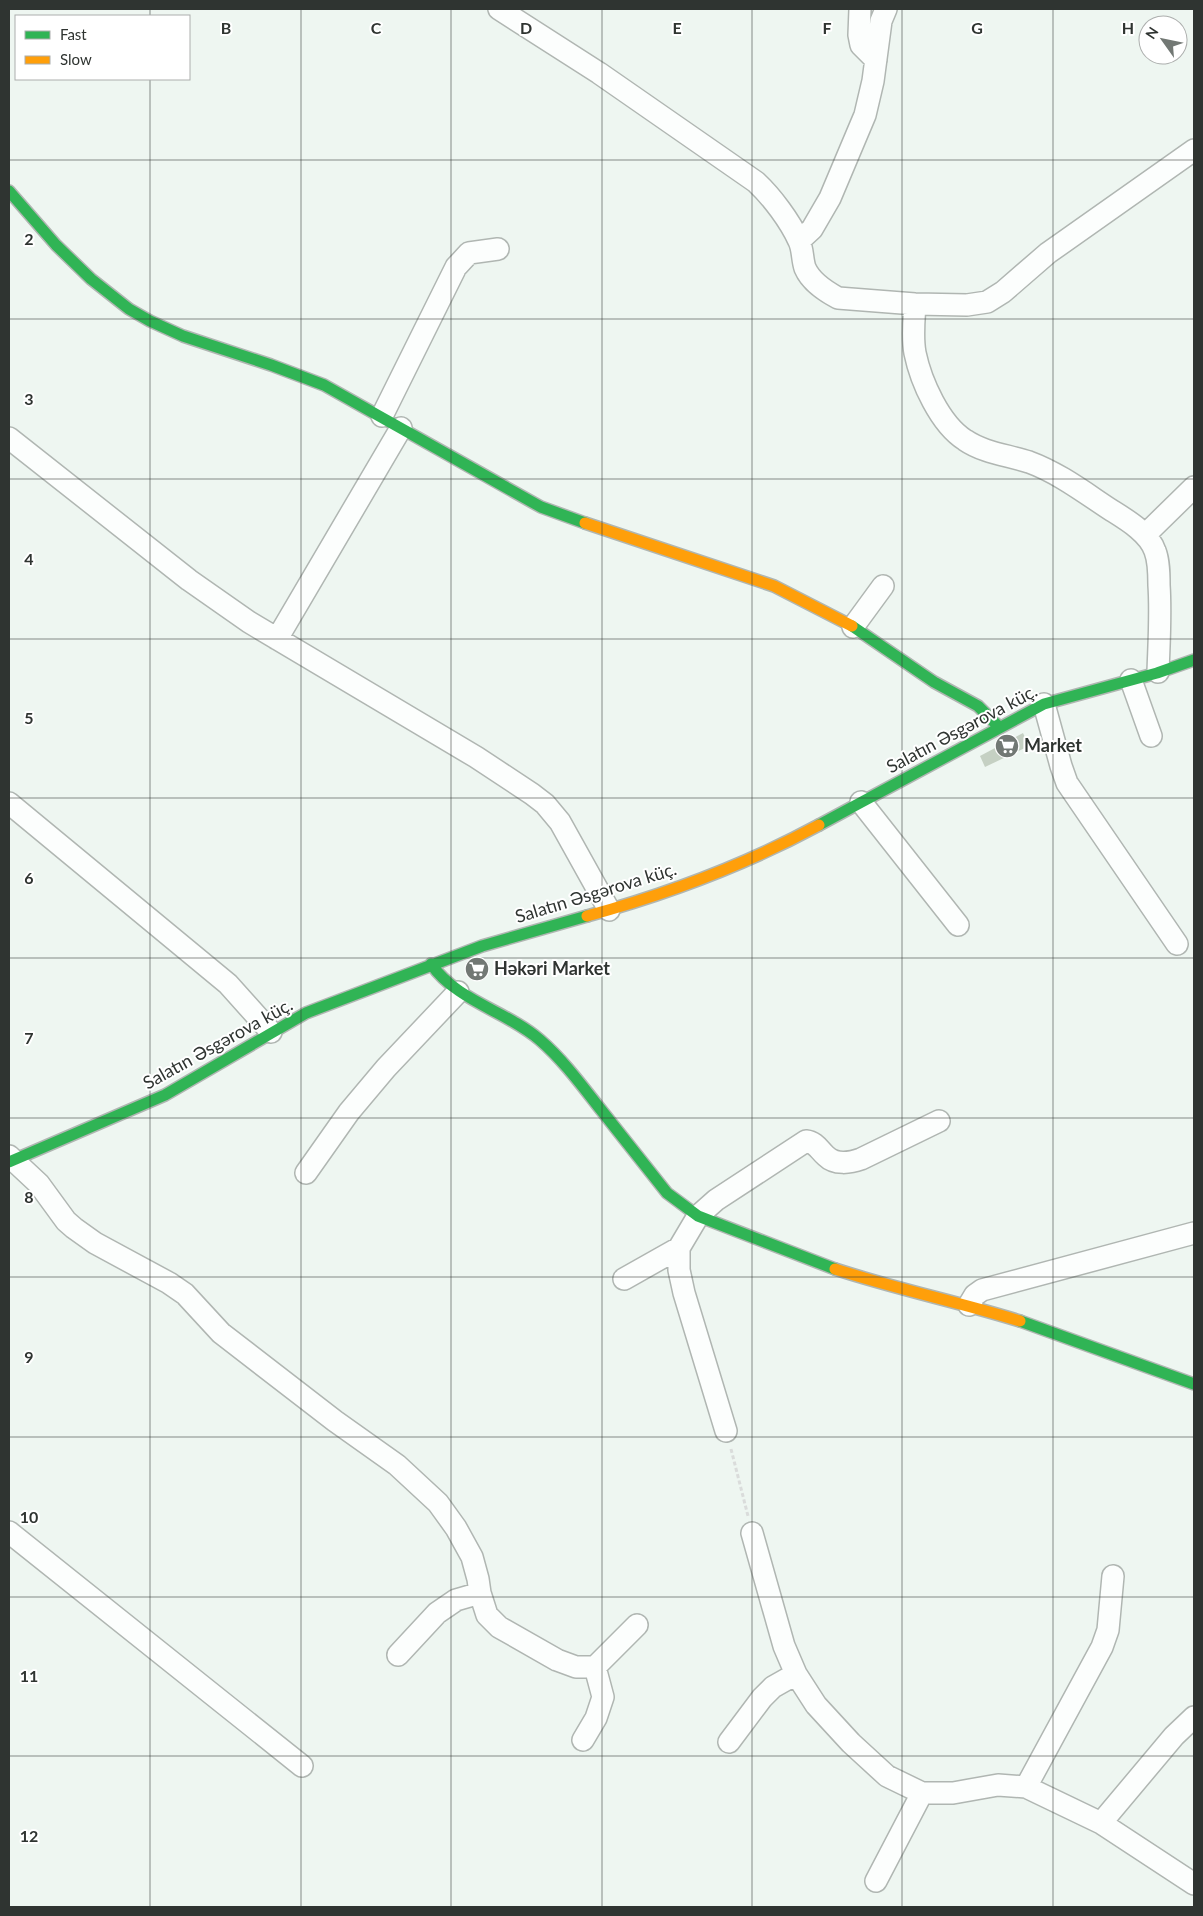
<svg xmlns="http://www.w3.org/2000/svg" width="1203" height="1916" viewBox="0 0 1203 1916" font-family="Lato,sans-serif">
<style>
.building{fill:#c5d0c3}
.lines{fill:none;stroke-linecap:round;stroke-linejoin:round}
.street-casing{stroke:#b0b6b2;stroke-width:24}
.fast-casing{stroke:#b0b6b2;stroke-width:14}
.slow-casing{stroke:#b0b6b2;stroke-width:14}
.path{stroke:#dadcdb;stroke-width:3;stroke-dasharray:4 2.5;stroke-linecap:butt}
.street{stroke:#fcfefd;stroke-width:21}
.fast{stroke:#30b455;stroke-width:11}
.slow{stroke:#ff9f0a;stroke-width:11}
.grid{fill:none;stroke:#2f3431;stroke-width:1;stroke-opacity:0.55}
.labels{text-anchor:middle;stroke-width:4;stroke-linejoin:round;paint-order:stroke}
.street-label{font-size:18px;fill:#2f3431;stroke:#fff}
.poi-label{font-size:18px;font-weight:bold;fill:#2f3431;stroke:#fff;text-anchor:start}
.grid-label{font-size:16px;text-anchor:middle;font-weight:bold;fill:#2f3431;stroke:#fff;stroke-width:4;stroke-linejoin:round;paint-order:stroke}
</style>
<rect width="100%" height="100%" fill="#eef6f1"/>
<path class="building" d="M1023,733L1029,746L985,767L980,756Z"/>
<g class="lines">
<g class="street-casing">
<path id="street" d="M499,9L599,73L756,182C772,197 790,221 799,241C803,249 802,259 805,268C811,282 825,291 838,298L915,304L967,305L987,302L1003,292L1048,253L1194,150
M860,9L859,35L861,45L876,60
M799,241L812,229L830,198L865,115L873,81L881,21L886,9
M915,304C914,320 912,337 915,353C921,382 940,424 965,440C984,453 1008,455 1029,462C1059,473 1085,493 1111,510C1127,520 1149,533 1155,551C1159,561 1159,574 1159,585C1161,614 1159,643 1158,672
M382,416L456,267L469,253L498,249
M9,438L189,580L249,622L476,757L532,794L545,804L560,822L609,910
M1145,535L1194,487
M853,627L883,586
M277,639L401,428
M1131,680L1151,736
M1044,704L1061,766L1067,783L1177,944
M861,802L958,925
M9,803L228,984L271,1032
M9,1156L39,1184L66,1221L74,1228L95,1243L169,1283L185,1294L221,1333L335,1421L397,1465L438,1503L456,1528L472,1557L478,1579L480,1593L487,1615L499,1627L557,1660L576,1667H595L637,1625
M306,1173L349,1112L386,1068L458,992
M624,1279L679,1248
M969,1305L975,1295L982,1290L1194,1233
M726,1431L684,1293L679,1270V1248L698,1216L716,1200L806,1141C816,1142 819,1150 826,1156C835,1165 850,1163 861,1159L939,1121
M9,1532L302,1766
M752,1533L784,1646L796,1674L816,1705L851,1743L887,1776L922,1793H953L998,1785L1026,1787L1101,1823L1194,1884
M398,1655L437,1613L456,1600L480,1593
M583,1740L596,1718L603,1697L595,1667
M729,1742L762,1698L773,1687L796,1674
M1026,1787L1102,1647L1108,1630L1113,1576
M1101,1823L1174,1736L1194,1717
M876,1881L922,1793"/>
</g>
<g class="fast-casing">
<path id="fast" d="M9,191L56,245L91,279L129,309L150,321L183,336L271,365L324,385L541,507L585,523
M852,626L934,682L978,706L999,727
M819,825L1044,704L1157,673L1194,660
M431,964C458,1002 505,1010 540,1040C562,1059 580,1083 598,1106C621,1135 644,1164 667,1193L698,1216L835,1269
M9,1162L165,1095L306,1013L482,946L587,916
M1020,1321L1194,1384"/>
</g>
<g class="slow-casing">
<path id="slow" d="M585,523L774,586L852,626
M587,916C667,894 747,864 819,825
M835,1269C896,1289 959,1302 1020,1321"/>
</g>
<path class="path" d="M731,1449L748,1516"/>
<use href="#street" class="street"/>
<use href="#fast" class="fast"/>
<use href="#slow" class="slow"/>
</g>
<path class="grid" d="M150,9V16M301,9V1907M451,9V1907M602,9V1907M752,9V1907M902,9V1907M1053,9V1907M150,79V1907M9,160H1194M9,319H1194M9,479H1194M9,639H1194M9,798H1194M9,958H1194M9,1118H1194M9,1277H1194M9,1437H1194M9,1597H1194M9,1756H1194"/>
<defs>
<g id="supermarket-disc" transform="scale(1.25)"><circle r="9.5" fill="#727874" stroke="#fff"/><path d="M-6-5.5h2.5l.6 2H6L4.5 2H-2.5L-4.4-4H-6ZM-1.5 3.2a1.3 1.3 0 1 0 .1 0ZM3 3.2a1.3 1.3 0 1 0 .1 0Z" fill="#fff"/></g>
</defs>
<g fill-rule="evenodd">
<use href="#supermarket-disc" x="1007" y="746"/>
<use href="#supermarket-disc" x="477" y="969"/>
</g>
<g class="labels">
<g class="street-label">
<text transform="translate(962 729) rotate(-28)" y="6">Salatın Əsgərova küç.</text>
<text transform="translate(596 893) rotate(-17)" y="6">Salatın Əsgərova küç.</text>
<text transform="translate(218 1044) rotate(-29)" y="6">Salatın Əsgərova küç.</text>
</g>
<g class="poi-label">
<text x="1024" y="752">Market</text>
<text x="494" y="975">Həkəri Market</text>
</g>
</g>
<g class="grid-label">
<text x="226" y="34">B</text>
<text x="376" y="34">C</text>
<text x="526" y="34">D</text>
<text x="677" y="34">E</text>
<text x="827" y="34">F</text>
<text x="977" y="34">G</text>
<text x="1128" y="34">H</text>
<text x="29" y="245">2</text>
<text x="29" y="405">3</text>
<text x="29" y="565">4</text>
<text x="29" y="724">5</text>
<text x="29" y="884">6</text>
<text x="29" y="1044">7</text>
<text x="29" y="1203">8</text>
<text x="29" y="1363">9</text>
<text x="29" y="1523">10</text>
<text x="29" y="1682">11</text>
<text x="29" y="1842">12</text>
</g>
<rect width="1203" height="1916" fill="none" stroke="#2f3431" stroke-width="20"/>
<rect x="15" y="15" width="175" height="65" fill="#ffffff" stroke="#acaead"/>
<rect x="25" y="31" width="25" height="8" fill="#30b455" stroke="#acaead"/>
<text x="60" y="40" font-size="15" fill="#2f3431">Fast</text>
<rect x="25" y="56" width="25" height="8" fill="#ff9f0a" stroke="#acaead"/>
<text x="60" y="65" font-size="15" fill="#2f3431">Slow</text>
<g transform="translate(1163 40) rotate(303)"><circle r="24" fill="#ffffff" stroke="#acaead"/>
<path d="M0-4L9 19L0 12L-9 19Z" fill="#727874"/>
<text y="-8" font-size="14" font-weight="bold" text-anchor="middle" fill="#2f3431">N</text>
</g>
</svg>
